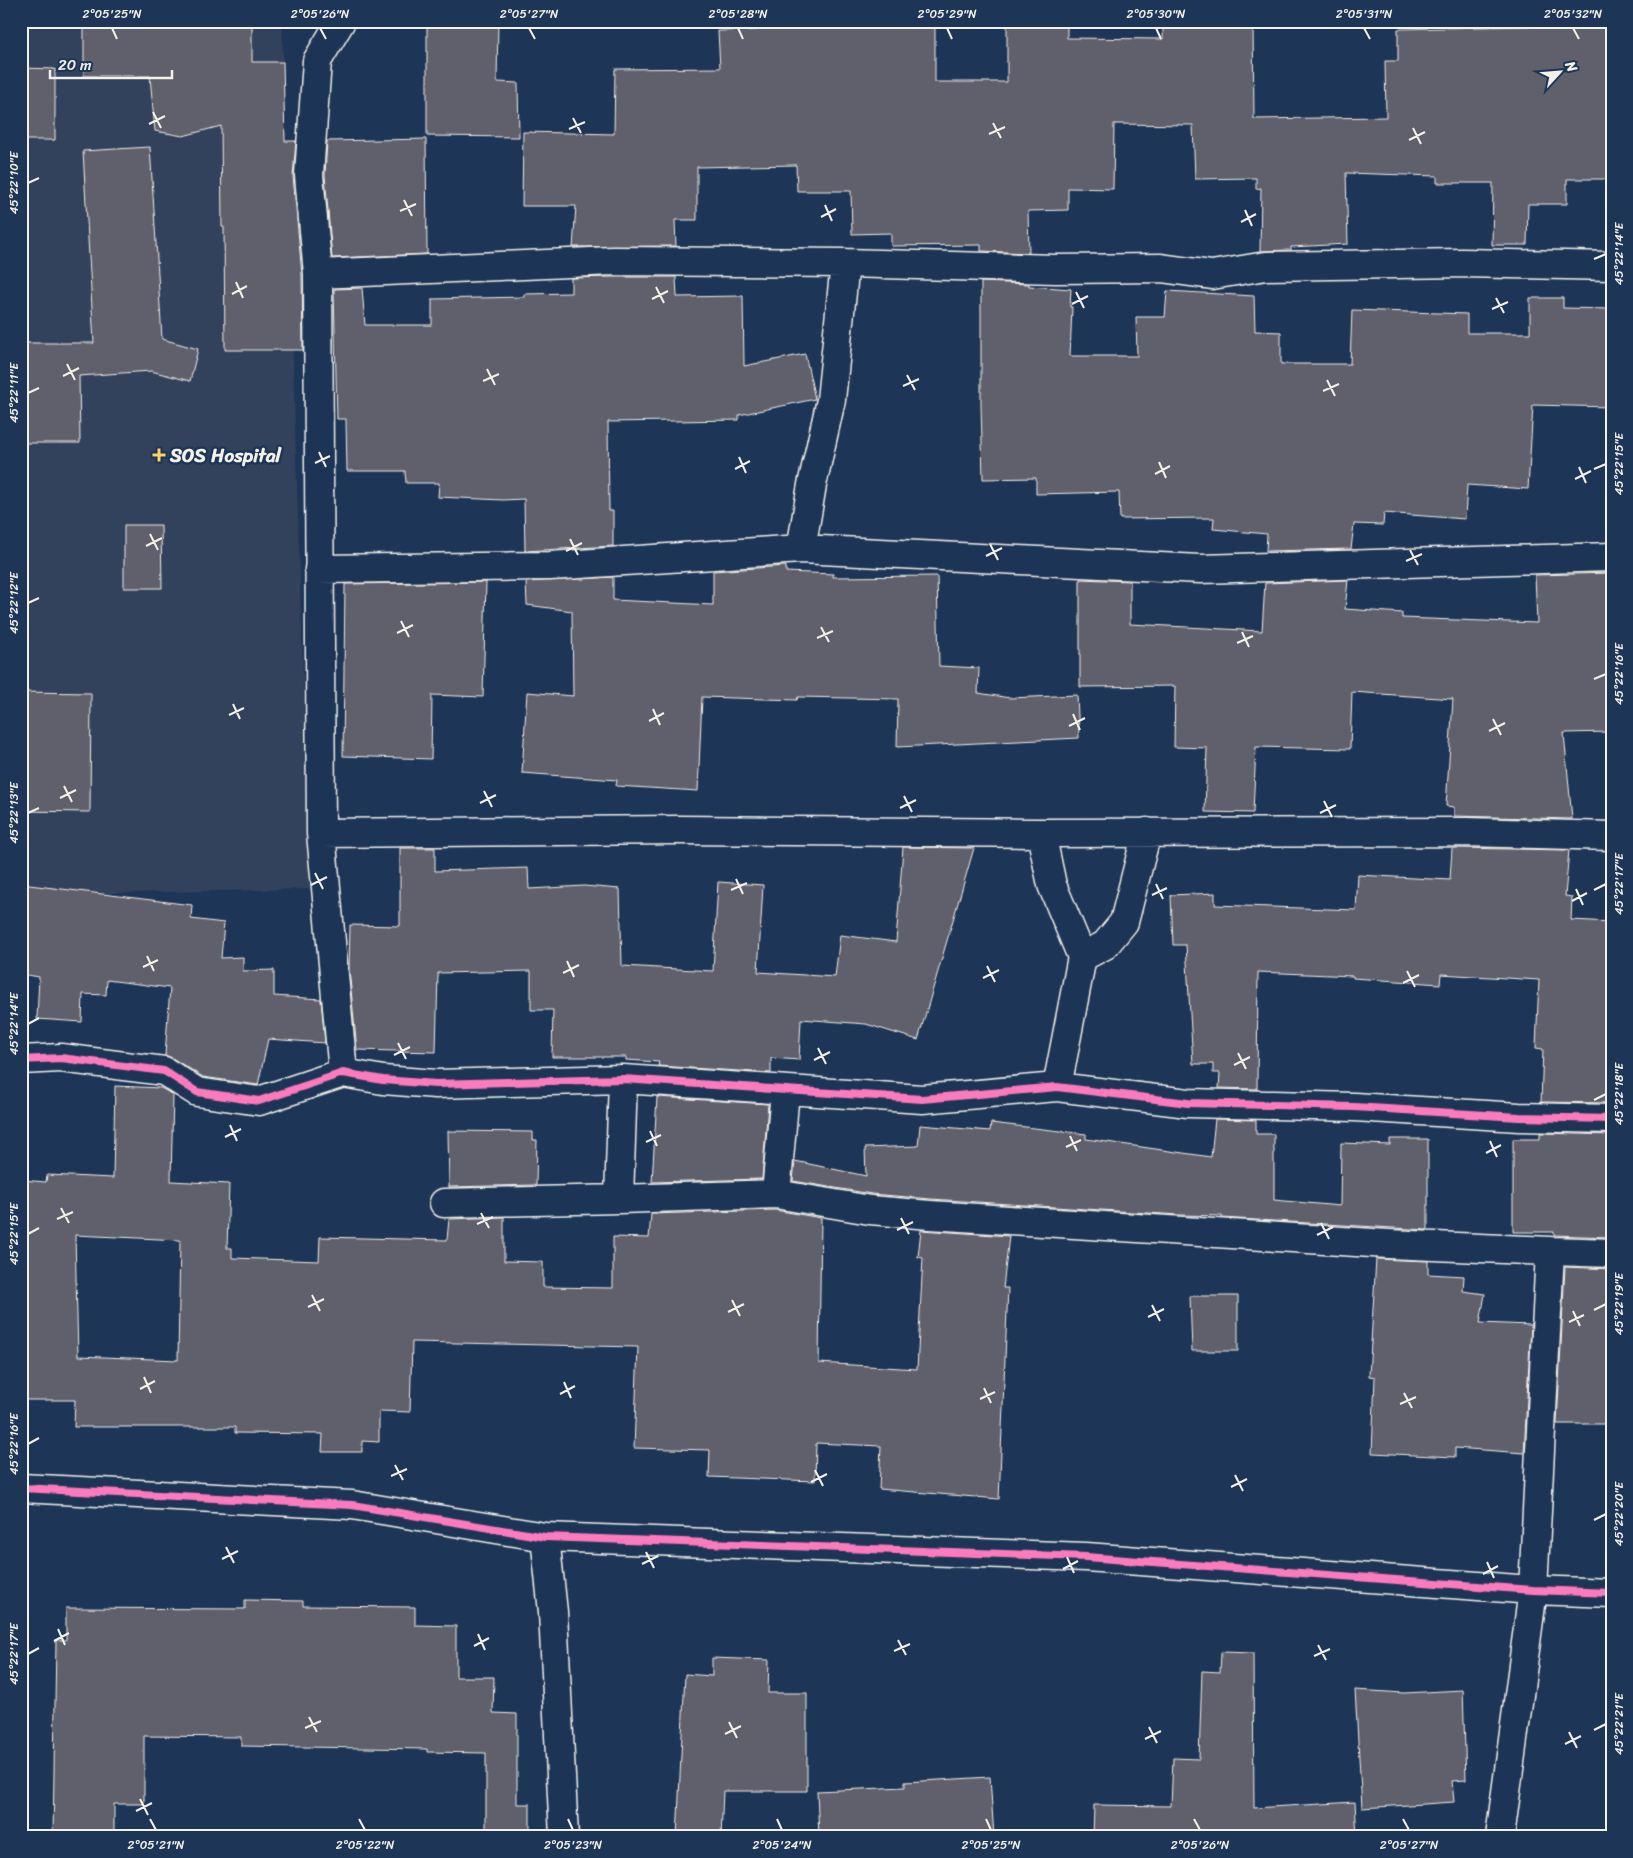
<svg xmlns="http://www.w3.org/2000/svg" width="1633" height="1858" viewBox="0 0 1633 1858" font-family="Sriracha,sans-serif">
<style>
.built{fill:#31425d}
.building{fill:#615f6c;stroke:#f4f1e8;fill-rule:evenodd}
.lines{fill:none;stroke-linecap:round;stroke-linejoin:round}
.minor-casing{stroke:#f4f1e8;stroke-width:31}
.minor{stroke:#1d3557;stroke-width:28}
.cycleway-casing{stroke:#1d3557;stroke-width:11}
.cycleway{stroke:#fd7abc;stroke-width:8}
.ticks{fill:none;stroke:#f4f1e8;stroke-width:2}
.poi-dot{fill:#ffd166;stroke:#1d3557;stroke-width:2}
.labels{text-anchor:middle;stroke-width:5;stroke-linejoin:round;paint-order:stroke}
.poi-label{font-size:19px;font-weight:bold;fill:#f4f1e8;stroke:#1d3557;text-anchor:start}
.neatline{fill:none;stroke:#f4f1e8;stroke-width:2}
.ticks-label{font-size:12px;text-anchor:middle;fill:#f4f1e8}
</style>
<rect width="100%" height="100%" fill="#1d3557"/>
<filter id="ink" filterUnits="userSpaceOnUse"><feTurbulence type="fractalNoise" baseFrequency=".02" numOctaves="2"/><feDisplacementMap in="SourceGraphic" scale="10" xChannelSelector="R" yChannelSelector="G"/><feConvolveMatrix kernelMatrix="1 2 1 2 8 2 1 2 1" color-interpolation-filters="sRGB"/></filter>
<g filter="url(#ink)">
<path class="built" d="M21,21H282L310,889L21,895Z"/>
<path class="building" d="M84,21H252V62H283L285,141H296L293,176L302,275L303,350H225L224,227H222L221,126L183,136L155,131L150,76H84Z
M427,21H498L497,82L518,83L519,137L427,136Z
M757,21H935V82H1007V21H1067V38L1163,39V21H1200V24H1253L1254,119L1386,117L1385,61H1398V29L1529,26V21H1612V179H1567V204H1528L1527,245H1492L1493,183H1437V176L1346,173L1348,244L1291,247V250L1260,251L1261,188L1256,189V178L1195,179L1193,125L1114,124L1113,189L1068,188V210L1028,211L1029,253L981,251V245L891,246V233L852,234L851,191H797L796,165L697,167V220H675L676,246L573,247L576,206H522L523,132L614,134L615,69L720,68L718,31L758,30Z
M21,68L55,69V140H21Z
M426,139L427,254L332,258L325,175L327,141Z
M150,147L162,339L198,349L190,381L151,371L79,376L80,443H21V343H94L83,151Z
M613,277H676L677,297L743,296L744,366L805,354L815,399L739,415V420L608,422L609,511H613V546L525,551L524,499L503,500L438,497L439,483H406L405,471H347L346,419H337L334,289L362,288L365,325H432V299L524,297V294L571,293V278Z
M981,282L1029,284V286L1071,289L1070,307H1072L1070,356H1137L1136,317H1165L1167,291L1254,296L1255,331L1281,332V364H1350L1352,310L1467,314V333H1530V298H1563V308L1612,309V407L1533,405L1528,489L1467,485L1465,519L1384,513L1383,525L1354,524L1351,549L1266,551L1267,534L1213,529L1214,518L1120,519L1119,492L1036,494V478L983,479L981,406Z
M124,525H161L162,588H124Z
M786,566V572L833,574V577L937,576L939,666L979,668L978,693L1010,698L1077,695L1079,738L897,747L898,699L798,697L797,700L702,697L698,791L616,786L617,780L522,773L527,692L573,696L572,611L527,605L526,582L613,577V600L713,605V571Z
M1612,573V732L1564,733L1572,819L1454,816V807L1446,806L1453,699L1352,692L1350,749L1256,747L1253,813L1205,812L1207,748L1174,747L1175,686L1080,687V579L1130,581V624L1262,631L1265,583L1348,580L1345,609L1402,613V618L1537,623L1535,575Z
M486,582L483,697L432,695L431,759L343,756L345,584Z
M21,692L91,693L90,812L21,811Z
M903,847L974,848L918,1040L866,1024L801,1019L799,1060L771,1058V1073L658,1066L659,1062L626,1060V1057H552L553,1010H531V971L438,973L436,1052L357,1050L349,969L350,925L400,926V848H435V871L528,868L529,889L584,886L620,889L622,966L713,971L718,882L763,885L758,972L835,977L840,935L896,942Z
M1452,848L1569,850L1565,896L1572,897L1571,920L1612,922V1103L1541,1102L1543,1049L1536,1048L1539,980L1441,974L1440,984L1353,978V976L1258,972L1257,1089L1219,1088L1220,1073H1213V1064H1193L1186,945H1173L1171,895L1215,893V905L1356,910L1358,875L1450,880Z
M21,884L192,905L191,919L224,923L221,958L243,957V971L274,970V996L321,999L325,1043L268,1039L258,1085L203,1077L172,1058L165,1055L170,988L107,980L106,995L83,994L82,1022L37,1019L39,977L21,974Z
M115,1086L161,1088L173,1095L171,1181L229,1184L227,1248H232V1258L319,1261L320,1237L447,1240L449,1219L504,1217V1261L543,1262V1287L613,1288V1237L649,1238L651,1214L775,1210L821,1218L819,1363L917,1369L923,1258L918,1257L921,1230L1009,1236L1003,1288H1008L999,1499L879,1489L881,1446L816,1443L815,1481L709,1477L710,1450L634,1448L638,1347L412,1342L410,1412L379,1411V1442L362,1441V1452H322L323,1434L235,1433V1427H74L75,1400H21V1180L46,1182L47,1175L113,1178ZM75,1235L180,1240L178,1360L78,1356Z
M657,1097L768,1104L762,1179L652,1182Z
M1215,1119L1256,1120V1134H1274V1200L1340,1206L1341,1143L1390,1145V1139H1428V1230L1222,1218V1216L1179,1215L931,1199L872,1194L793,1181L795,1161L866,1176L865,1148L918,1146L920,1125L990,1131L991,1123L1086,1134V1139L1211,1157Z
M448,1131L533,1132V1140H537L536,1185L449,1187Z
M1540,1133L1612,1135V1237L1554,1235V1232H1513V1139H1540Z
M1376,1259L1428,1261V1274L1464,1276L1463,1291L1485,1294L1480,1323L1531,1325L1524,1453L1455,1448V1457L1372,1453L1375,1377L1369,1376Z
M1565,1267L1612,1269V1424H1557Z
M1190,1296H1238V1351H1192Z
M245,1600L303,1601V1606L415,1607V1625L456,1626V1677H494L493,1713L517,1714V1804H530V1837H486V1753L427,1752V1749L241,1746V1737L144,1736V1804H114V1833H86V1837H53L56,1640H66V1608L245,1609Z
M1221,1652L1253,1653L1254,1808L1355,1802L1357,1837H1093L1094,1805L1171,1806L1173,1758L1199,1759L1202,1671L1220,1672Z
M712,1658L769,1660L768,1693H807V1791H723L721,1837H677L685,1674L712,1676Z
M1355,1690L1404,1693L1463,1690L1466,1780L1452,1781L1454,1802L1362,1808Z
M990,1777L994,1837H819L817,1791L905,1787V1782Z"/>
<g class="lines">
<g class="minor-casing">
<path id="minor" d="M341,21L317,61L309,175L318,274L321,833L343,1073
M318,274L613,261L845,263L1056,269L1161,268L1212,275L1266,266L1463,263L1612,266
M801,549L812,485L831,400L845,263
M319,569L550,566L801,549L1200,569L1612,557
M321,833L678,830L1041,833L1466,832L1612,836
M1041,833L1052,885L1082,957
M21,1060L61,1058L164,1071L197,1092L259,1101L343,1073L383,1080L436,1084L623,1079L922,1099L1057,1087L1188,1103L1354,1107L1519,1117L1612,1119
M623,1079L619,1199L776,1194L785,1091
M1057,1087L1082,957L1105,945L1124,922L1147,832
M776,1194L870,1210L930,1215L1388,1244L1550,1251
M444,1203L619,1199
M21,1488L352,1505L545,1537L1086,1557L1533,1590L1612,1593
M545,1537L553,1612L564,1837
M1500,1837L1533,1590L1550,1251L1612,1253"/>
</g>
<use href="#minor" class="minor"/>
<g class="cycleway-casing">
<path id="cycleway" d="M21,1060L61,1058L164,1071L197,1092L259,1101L343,1073L383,1080L436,1084L623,1079L922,1099L1057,1087L1188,1103L1354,1107L1519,1117L1612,1119
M21,1488L352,1505L545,1537L1086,1557L1533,1590L1612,1593"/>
</g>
<use href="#cycleway" class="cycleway"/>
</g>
</g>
<path class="ticks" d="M112,28L117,39M320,28L326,39M529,28L535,39M738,28L743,39M947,28L952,39M1156,28L1161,39M1364,28L1370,39M1573,28L1579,39M153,112L161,128M573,118L581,133M993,123L1001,138M149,124L165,116M1413,128L1421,144M569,129L585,122M989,134L1005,127M1409,140L1425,132M28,183L39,178M404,200L412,216M825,205L832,221M1245,210L1252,226M400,211L416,204M821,217L836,209M1241,222L1256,214M1594,259L1606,254M236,282L243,298M656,287L664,303M1076,292L1084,308M232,294L247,286M1496,298L1504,313M652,299L668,291M1072,304L1088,296M1492,309L1508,302M67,364L75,380M487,369L495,385M907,375L915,390M63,376L79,368M1327,380L1335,396M483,381L499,374M903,386L919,379M1323,391L1339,384M28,393L39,388M319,452L326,467M739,457L746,473M1159,462L1166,478M315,463L330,456M1579,467L1586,483M735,469L750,461M1594,469L1606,464M1155,474L1170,466M1575,479L1591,471M150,534L158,550M570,539L578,555M990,544L998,560M146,546L162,538M1410,550L1418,565M566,551L582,543M986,556L1002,548M1406,561L1422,554M28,603L39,598M401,621L409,637M821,627L829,642M1242,632L1249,647M397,633L413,625M817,638L833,631M1237,643L1253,636M1594,679L1606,674M233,704L240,719M653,709L660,725M1073,714L1080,730M229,715L244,708M1493,719L1501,735M649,721L664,713M1069,726L1085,718M1489,731L1505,723M64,786L72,802M484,791L492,807M904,796L912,812M60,798L76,790M1324,801L1332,817M480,803L496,795M900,808L916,800M28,813L39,808M1320,813L1336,805M315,873L323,889M736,879L743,894M1156,884L1163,899M311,885L327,877M1576,889L1583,905M731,890L747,883M1594,890L1606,884M1152,895L1167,888M1572,901L1587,893M147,956L154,971M567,961L574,977M987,966L995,982M143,967L158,960M1407,971L1415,987M563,973L579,965M983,978L999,970M1403,983L1419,975M28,1024L39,1018M398,1043L406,1059M818,1048L826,1064M1238,1053L1246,1069M394,1055L410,1047M814,1060L830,1052M1234,1065L1250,1057M1594,1100L1606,1094M230,1125L237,1141M650,1131L657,1146M1070,1136L1077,1151M225,1137L241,1129M1490,1141L1497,1157M646,1142L661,1135M1066,1147L1081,1140M1486,1153L1501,1145M61,1208L69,1223M481,1213L489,1228M901,1218L909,1234M57,1219L73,1212M1321,1223L1329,1239M477,1224L493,1217M897,1230L913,1222M28,1234L39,1228M1317,1235L1333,1227M312,1295L320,1311M732,1300L740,1316M1152,1305L1160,1321M308,1307L324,1299M1594,1310L1606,1304M1573,1311L1580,1326M728,1312L744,1304M1148,1317L1164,1309M1569,1322L1584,1315M144,1377L151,1393M564,1382L571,1398M984,1388L991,1403M140,1389L155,1381M1404,1393L1412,1408M560,1394L575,1386M980,1399L995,1392M1400,1404L1416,1397M28,1444L39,1438M395,1465L403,1480M815,1470L823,1486M1235,1475L1243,1491M391,1476L407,1469M811,1482L827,1474M1231,1487L1247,1479M1594,1520L1606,1514M226,1547L234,1563M646,1552L654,1568M1067,1557L1074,1573M222,1559L238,1551M1487,1562L1494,1578M642,1564L658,1556M1063,1569L1078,1561M1483,1574L1498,1566M58,1629L65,1645M478,1634L485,1650M898,1640L906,1655M54,1641L69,1633M1318,1645L1326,1660M474,1646L489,1638M894,1651L910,1644M28,1654L39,1648M1314,1656L1330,1649M309,1717L317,1732M729,1722L737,1738M1149,1727L1157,1743M305,1728L321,1721M1594,1730L1606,1724M1569,1732L1577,1748M725,1734L741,1726M1145,1739L1161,1731M1565,1744L1581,1736M140,1799L148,1815M136,1811L152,1803M150,1819L156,1830M359,1819L365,1830M568,1819L573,1830M777,1819L782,1830M986,1819L991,1830M1194,1819L1200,1830M1403,1819L1409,1830"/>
<path class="poi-dot" d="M156.5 447.5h5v5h5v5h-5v5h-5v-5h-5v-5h5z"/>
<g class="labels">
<g class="poi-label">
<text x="170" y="462">SOS Hospital</text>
</g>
</g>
<rect width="1633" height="1858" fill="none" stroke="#1d3557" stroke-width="55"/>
<g transform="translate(1560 72) rotate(64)" stroke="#1d3557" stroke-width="4" paint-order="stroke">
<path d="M0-4L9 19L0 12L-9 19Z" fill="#f4f1e8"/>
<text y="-8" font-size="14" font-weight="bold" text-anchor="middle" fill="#f4f1e8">N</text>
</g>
<path d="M50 70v8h122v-8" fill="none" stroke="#f4f1e8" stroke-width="2.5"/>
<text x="58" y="70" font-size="15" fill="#f4f1e8" stroke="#1d3557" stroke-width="4" paint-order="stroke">20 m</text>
<rect x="28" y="28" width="1578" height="1802" class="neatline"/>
<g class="ticks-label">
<text x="112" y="18">2°05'25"N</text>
<text x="320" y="18">2°05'26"N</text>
<text x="529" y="18">2°05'27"N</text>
<text x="738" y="18">2°05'28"N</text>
<text x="947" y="18">2°05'29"N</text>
<text x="1156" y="18">2°05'30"N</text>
<text x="1364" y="18">2°05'31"N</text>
<text x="1573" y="18">2°05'32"N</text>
<text transform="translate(14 183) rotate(-90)" y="4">45°22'10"E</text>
<text transform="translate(1619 254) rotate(-90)" y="4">45°22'14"E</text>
<text transform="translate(14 393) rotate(-90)" y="4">45°22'11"E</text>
<text transform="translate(1619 464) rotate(-90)" y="4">45°22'15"E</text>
<text transform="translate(14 603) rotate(-90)" y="4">45°22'12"E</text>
<text transform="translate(1619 674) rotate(-90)" y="4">45°22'16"E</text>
<text transform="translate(14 813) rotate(-90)" y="4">45°22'13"E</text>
<text transform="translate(1619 884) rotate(-90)" y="4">45°22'17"E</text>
<text transform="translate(14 1024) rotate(-90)" y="4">45°22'14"E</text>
<text transform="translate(1619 1094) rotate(-90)" y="4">45°22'18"E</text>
<text transform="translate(14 1234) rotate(-90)" y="4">45°22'15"E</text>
<text transform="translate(1619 1304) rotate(-90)" y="4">45°22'19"E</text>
<text transform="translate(14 1444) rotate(-90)" y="4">45°22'16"E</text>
<text transform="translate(1619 1514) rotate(-90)" y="4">45°22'20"E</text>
<text transform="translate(14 1654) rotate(-90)" y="4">45°22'17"E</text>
<text transform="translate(1619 1724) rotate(-90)" y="4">45°22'21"E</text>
<text x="156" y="1849">2°05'21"N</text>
<text x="365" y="1849">2°05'22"N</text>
<text x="573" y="1849">2°05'23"N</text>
<text x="782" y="1849">2°05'24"N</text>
<text x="991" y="1849">2°05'25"N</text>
<text x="1200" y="1849">2°05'26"N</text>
<text x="1409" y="1849">2°05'27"N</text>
</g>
</svg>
